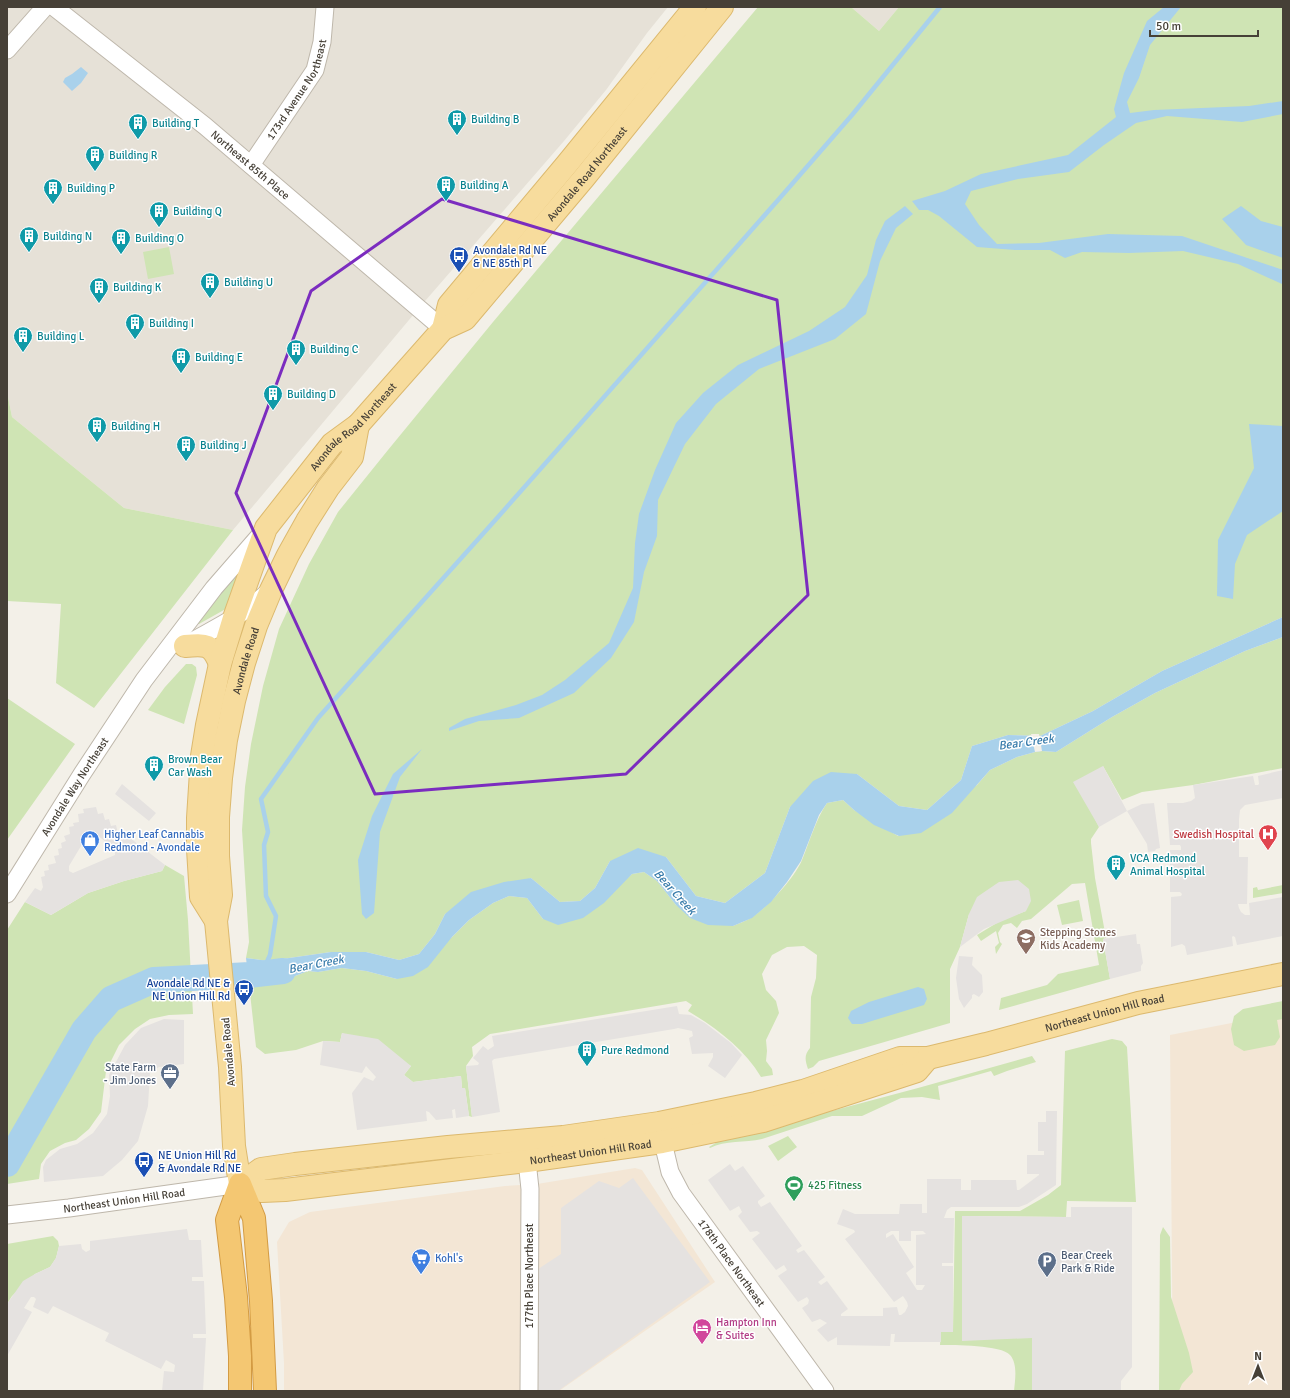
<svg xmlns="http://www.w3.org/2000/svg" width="1290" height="1398" viewBox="0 0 1290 1398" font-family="Signika,sans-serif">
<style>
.residential{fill:#e6e1d7}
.commercial{fill:#f3e6d5}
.green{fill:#cfe4b4}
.parking{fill:#e5e2e0;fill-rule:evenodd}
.water{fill:#a9d1eb}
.pier{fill:#f3f0e8}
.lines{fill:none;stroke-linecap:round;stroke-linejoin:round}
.stream{stroke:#a9d1eb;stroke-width:4.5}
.river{stroke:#a9d1eb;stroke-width:26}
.minor-casing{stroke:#beb7ab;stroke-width:19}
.major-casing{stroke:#dcb96e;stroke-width:24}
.highway-casing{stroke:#d39b43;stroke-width:24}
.minor{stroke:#fff;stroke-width:17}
.major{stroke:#f7dc9d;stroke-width:22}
.highway{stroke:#f4c772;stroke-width:22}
.marked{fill:none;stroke:#7b2cbf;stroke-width:3;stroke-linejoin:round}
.labels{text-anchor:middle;stroke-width:3;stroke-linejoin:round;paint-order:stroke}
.street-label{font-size:11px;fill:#464037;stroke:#fff}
.culture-label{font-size:11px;fill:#0d838f;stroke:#fff;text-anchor:start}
.transit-label{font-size:11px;fill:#164399;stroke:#fff;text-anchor:start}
.shop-label{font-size:11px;fill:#366cbe;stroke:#fff;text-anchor:start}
.health-label{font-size:11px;fill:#be3a42;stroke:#fff;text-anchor:end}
.education-label{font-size:11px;fill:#785e54;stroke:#fff;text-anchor:start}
.service-label{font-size:11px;fill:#4e5e75;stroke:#fff;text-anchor:end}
.leisure-label{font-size:11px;fill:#27864d;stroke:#fff;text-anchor:start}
.hotel-label{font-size:11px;fill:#b23c85;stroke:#fff;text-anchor:start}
.water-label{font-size:12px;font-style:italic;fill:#387cab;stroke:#fff}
</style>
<rect width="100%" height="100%" fill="#f3f0e8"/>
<path class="residential" d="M7,7H668L647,33L606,90L564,141L419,308L233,530L124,508L12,417L7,392Z
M851,7H899L879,31Z"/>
<path class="commercial" d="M1283,1013V1391H1173L1170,1035Z
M635,1168L642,1170L715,1282L559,1391H284V1363L277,1242L289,1222L310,1212L505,1186L537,1184Z"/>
<path class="green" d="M758,7H851L879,31L899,7H1283V617L1162,671L1093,711L1040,736L1008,735L972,746L961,780L927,810L899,806L857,774L790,807L765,873L725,903L696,896L666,857L610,861L595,888L580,901L560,902L531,878L445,914L435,934L419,954L399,960L366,952H331L268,961L246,958L249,942L242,830L245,787L251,744L263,686L279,629L309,564L338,512L388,450L493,322Z
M169,247L174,274L148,279L143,252Z
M7,392L12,417L124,508L233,530L94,708L56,683L61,604L7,601Z
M243,564L231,606L199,624L195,622Z
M1283,637V768L1193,785L1142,792L1122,800L1103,766L1095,819L1099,827L1091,839V843L1095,878L1106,938L1103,939L1110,979L999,1010L1001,998L1047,985L1058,974L1099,965L1085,883L1072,884L1031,919L1022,921L1017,928L1011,923L1003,925L998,933L1000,942L1002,944L996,954L995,947L999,943L996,931L981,941L977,935L1000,921L1026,911L969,914L960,947L950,969V1023L819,1061L813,1067L808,1069C805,1060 804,1055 810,1048L811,997L816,978L817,955L804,946L787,947L772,955L762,974L766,990L776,1001L779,1013L766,1040L767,1051L766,1061L772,1069L773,1075L761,1077C744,1048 716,1028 688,1011L692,1005L686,1001L490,1034L472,1047L473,1056L466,1066L472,1117L469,1116L465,1088H462L461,1076L413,1082L404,1075L411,1066L342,1033L340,1042L323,1041L296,1050L265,1054L256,1047L249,984L266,981L277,983L308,971L318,972L342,968L366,971L397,979L452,937L469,920L493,903L509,896L527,898L543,919L625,880L632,874L644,872L657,881L676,905L733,926C739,923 747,921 752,917C768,907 795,877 802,860C810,841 815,821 827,803L843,800L854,810L898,836L977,785L990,770L1017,757L1035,752L1042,751L1056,752L1112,717L1155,693L1245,651Z
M186,664H192L196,667L197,675L184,724L148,710L165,687Z
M7,698L75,744L7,840Z
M165,865L184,876L188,920L193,1014L169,1015L150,1019L135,1029L119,1045L106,1071L101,1112L89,1129L76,1140L65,1143L50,1151L41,1164L39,1179L7,1184V930L25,902L51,915L88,893L124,881L162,871Z
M1283,885V893L1253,898V888L1257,887L1258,890Z
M1079,900L1083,921L1062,925L1057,905Z
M1283,1001V1019L1277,1020L1280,1037L1275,1045L1244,1051L1234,1045L1231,1029L1234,1016L1243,1009Z
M1112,1039L1122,1041L1127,1047L1136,1202L1067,1201L1066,1217L962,1216L1033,1338L1032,1391H1014C1015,1380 1018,1364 1010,1355C1002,1345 953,1345 940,1345L941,1331L953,1332L955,1211H1020L1048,1195L1061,1185L1065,1051Z
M1032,1056L1036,1062L1007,1071L994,1076L991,1071L938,1086L940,1100L922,1097L901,1098L862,1116H832L762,1139C745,1143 725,1140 710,1148L709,1147L719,1141L918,1088Z
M788,1136L797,1147L778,1161L768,1146Z
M1163,1227L1170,1237L1171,1297L1189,1353L1193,1372L1182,1384L1179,1391H1159L1160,1235Z
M53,1236L58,1241L59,1246L56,1258L50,1267L35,1274L12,1296L7,1304V1244Z"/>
<path class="parking" d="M1103,766L1127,811L1142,804L1154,803L1160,848L1156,849L1155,851L1148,852L1147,844L1127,811L1099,827L1073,782Z
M1283,770V798L1245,805L1240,810L1239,819V857H1248L1247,904H1238L1239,908L1241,912L1245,915H1250L1249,903L1283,897V936L1237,945L1235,937L1233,936L1232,937L1233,946L1187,955L1185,946L1182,944L1171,947V897L1181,896L1182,894L1180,892H1170V850H1181V847L1180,845H1170L1167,803H1183L1191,801L1195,798L1193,785L1253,776L1255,785H1258L1259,784L1258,776Z
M122,784L156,813L149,821L115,794Z
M96,807L98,814L103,813L105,820L109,819L111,826L116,825L118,833L123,831L125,834L165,865L162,871L124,881L88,893L51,915L25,902L35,888L41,891L43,887L41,877L45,876L44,871L49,870L48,865L56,863L54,856L59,855L58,849L62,848L61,843L66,841L64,836L70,834L69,827L74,826L73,823L79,822L78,814L84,813L83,809ZM89,835H97L115,849V855L73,873L69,871V866L84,841Z
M1018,880L1029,889L1031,901L1026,911L984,929L960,947L969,914L977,897L999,882Z
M1136,934L1137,944H1140L1143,963L1141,966V971L1110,979L1103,939Z
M959,956L973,957L972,965L982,975L983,992L979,997L974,994L972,995V998L964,1008L959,999L956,978Z
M677,1006L679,1014L691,1015L705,1023L731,1043L742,1055L725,1078L708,1066L713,1057V1053L692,1054L689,1038L693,1036L692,1031L678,1028L674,1029L494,1059L492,1061L500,1112L472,1117L466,1066L478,1065L479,1063L473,1058L483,1046L488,1050L494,1046L492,1036Z
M164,1019L184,1020V1064L159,1067L150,1073L148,1106L138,1141L122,1160L103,1176L44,1182L43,1167L46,1160L60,1149L77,1144L93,1133L107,1114L110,1096L109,1075L125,1045L141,1028Z
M342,1033L378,1039L411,1066L404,1075L413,1082L461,1076L462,1088H465L469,1116L456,1118L455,1109L452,1110L453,1118L436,1120L429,1112L426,1111L427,1121L357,1130L352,1093L364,1077L373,1081L376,1077L366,1066L362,1073L320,1065L323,1041L340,1042Z
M1046,1111H1057L1056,1185L1027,1204L1019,1207H951L947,1210L944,1218H954L953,1263H942V1266H953V1332H941V1342H894L895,1334H891L890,1346L837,1345V1337L828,1342L817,1330L827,1323L820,1319L812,1322L802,1308L808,1304L809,1300L807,1297L798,1302L778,1276L787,1270L784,1265L776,1270L752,1239L760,1233L757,1231L750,1232L738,1216L742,1212L739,1206L730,1211L708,1180L730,1164L735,1171L743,1166L765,1196L758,1201V1203L761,1207L770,1202L802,1246L796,1250L798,1253L804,1250L825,1277L818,1282L821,1285L827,1281L848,1309L841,1314V1316H883V1308L897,1307L899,1315H901L905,1312L908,1306L907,1302L903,1296L894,1302L845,1239L855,1232L854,1230L837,1224L843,1209L855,1214H899L900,1204H922V1213H927V1179H961V1190H971V1180H1016L1017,1190H1019L1039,1175V1174H1027V1155H1044V1151H1038V1122H1046ZM891,1231H899V1241H911V1231H923L926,1234L916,1235V1285H925L922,1290H917L906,1273L914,1267L893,1234L886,1238V1234Z
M633,1178L710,1282L558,1391H529V1275L561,1254V1208L599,1181L619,1188Z
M1071,1207H1132V1367L1121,1381V1391H1032V1338L962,1341V1216L1071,1217Z
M187,1229L189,1240H201L203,1277H192V1281H204L206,1334H193V1338H206L203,1391H162L164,1371L174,1372L175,1365L166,1360L161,1369L105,1341L109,1333L53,1306L48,1314L33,1307L36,1299L34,1297H31L24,1308L32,1312L7,1356V1304L23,1281L35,1274L50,1267L56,1258L59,1246L81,1244L82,1249L86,1252L90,1250V1241Z"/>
<path class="water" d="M1164,7H1181L1150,45L1139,78L1127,102L1130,113L1154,110L1249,106L1283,101V114L1242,122L1167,116L1136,123L1104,145L1069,172L1018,179L971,191L965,204L979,225L997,244L1039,243L1108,234L1182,236L1283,270L1282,284L1238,264L1183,251L1129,253L1082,252L1065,258L1050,250H1015L977,247L939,216L928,210H919L912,201L945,191L981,174L1068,155L1116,117L1114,109L1124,73L1147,21Z
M81,67L88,73L81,83L72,91L63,82L65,78L72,74Z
M905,206L913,214L896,228L880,261L866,314L835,339L759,369L716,404L685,444L658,500L657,536L644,572L634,622L611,658L574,693L519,718L479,721L449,731V728L465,719L516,705L542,695L565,680L609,643L633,588L635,543L639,514L655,470L676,423L703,393L738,365L809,331L845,307L867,275L876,240L885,221Z
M1241,206L1261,221L1283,227V258L1246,245L1222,219Z
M1249,424L1283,426V511L1247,535L1235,564L1233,599L1217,596L1218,540L1254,468Z
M1283,617V637L1245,651L1155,693L1112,717L1056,752L1042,751L1035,752L1017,757L990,770L952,813L921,833L899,836L874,825L854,810L843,800L827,803L819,815L801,861L787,882L771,902L752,918L733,926L708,925L690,918L676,905L657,881L644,872L632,874L604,903L583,918L558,925L543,919L527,898L509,896L493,903L469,920L452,937L428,967L413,976L397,979L366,971L342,968L318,972L308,971L277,983L266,981L249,984L246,958L268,961L331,952H366L399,960L419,954L435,934L445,914L471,892L504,882L531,878L560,902L580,901L595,888L610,861L638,848L666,857L696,896L725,903L765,873L790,807L813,781L831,772L857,774L899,806L927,810L961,780L972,746L1008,735L1040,736L1093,711L1162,671Z
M422,749L400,777L380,832L374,913L366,919L362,914L358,860L372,816L393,774Z
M918,987L924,989L927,999L924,1005L862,1024H852L848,1018L851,1011L869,1002Z"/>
<path class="pier" d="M1031,734H1039L1042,751L1035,752Z"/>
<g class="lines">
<path class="stream" d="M265,966L270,955L276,916L266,896L264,845L268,832L261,799L318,718L498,517L779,199L852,115L940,7"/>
<path class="river" d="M7,1164L84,1030L111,999L154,980L250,975L283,971"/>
<g class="minor-casing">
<g id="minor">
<path id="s1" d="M54,7L205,126L443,329"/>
<path d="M7,50L45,7"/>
<path id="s2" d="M251,165L315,70L322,42L325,7"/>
<path d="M184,646C215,628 243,616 269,591"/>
<path id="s3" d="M7,894L82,774L144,680L214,588L261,534"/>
<path id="s4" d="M660,1130L670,1172L681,1193L825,1391"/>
<path d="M527,1161L530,1189L529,1391"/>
<path id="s5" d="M7,1215L69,1208L240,1184"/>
</g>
</g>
<g class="major-casing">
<g id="major">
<path d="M443,329L449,305L567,164L695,7"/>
<path d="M185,646C206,644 212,644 220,664"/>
<path id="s6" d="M216,921L201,897L198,849V818L202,756L207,725L220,664L234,618L266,528L332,444L358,425L443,329L465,319L584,178L722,7"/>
<path id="s7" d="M240,1184L261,1169L295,1164L448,1147L563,1137L659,1123L756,1103L803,1091L900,1058H928L986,1044L1138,1003L1283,974"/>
<path id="s8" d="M240,1184L234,1146L230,1067L216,921L221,895L218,856V817L221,778L226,740L234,701L244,663L256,626L271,590L288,555L307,521L328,488L352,457L358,425"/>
<path id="s9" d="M240,1184L262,1191L285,1190L527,1161L662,1142L763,1121L917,1071L928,1058"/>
</g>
</g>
<g class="highway-casing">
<path id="highway" d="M240,1184L254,1218L261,1301L265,1391
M240,1391V1356L236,1297L227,1220L240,1184"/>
</g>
<use href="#minor" class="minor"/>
<use href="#major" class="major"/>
<use href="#highway" class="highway"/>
</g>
<path class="marked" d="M442,199L777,300L808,595L626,774L375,794L236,493L311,291Z"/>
<defs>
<g id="building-pin" transform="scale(1)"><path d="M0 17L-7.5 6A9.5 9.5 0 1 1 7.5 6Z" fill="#0f9aa8" stroke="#fff"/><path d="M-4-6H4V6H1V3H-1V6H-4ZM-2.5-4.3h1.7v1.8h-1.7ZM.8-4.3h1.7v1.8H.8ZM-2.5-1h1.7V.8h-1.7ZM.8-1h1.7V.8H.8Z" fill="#fff"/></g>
<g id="bus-pin" transform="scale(1)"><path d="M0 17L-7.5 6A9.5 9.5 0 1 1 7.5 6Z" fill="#1a4fb4" stroke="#fff"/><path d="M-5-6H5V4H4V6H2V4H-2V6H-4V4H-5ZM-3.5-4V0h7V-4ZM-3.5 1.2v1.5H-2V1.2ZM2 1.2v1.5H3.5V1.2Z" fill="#fff"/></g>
<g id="hospital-pin" transform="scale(1)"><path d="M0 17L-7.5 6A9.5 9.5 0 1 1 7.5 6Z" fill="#e0444e" stroke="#fff"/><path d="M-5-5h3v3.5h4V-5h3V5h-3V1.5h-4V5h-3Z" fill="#fff"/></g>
<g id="shop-pin" transform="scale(1)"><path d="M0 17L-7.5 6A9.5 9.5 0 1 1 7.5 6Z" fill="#3f7fe0" stroke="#fff"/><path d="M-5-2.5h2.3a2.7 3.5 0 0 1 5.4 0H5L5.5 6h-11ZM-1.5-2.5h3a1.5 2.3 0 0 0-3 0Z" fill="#fff"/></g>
<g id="school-pin" transform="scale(1)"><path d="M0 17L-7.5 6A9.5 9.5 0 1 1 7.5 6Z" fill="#8d6e63" stroke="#fff"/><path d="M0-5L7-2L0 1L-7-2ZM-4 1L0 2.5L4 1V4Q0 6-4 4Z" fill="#fff"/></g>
<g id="office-pin" transform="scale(1)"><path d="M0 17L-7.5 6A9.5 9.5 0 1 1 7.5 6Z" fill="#5c6f8a" stroke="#fff"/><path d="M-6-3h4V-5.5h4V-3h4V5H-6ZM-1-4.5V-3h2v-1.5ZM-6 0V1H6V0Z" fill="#fff"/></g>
<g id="stadium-pin" transform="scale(1)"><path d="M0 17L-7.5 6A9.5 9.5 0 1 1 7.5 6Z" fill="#2e9e5b" stroke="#fff"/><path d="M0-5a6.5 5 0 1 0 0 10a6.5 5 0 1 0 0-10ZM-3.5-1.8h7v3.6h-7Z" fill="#fff"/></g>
<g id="supermarket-pin" transform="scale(1)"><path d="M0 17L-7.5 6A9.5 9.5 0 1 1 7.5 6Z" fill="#3f7fe0" stroke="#fff"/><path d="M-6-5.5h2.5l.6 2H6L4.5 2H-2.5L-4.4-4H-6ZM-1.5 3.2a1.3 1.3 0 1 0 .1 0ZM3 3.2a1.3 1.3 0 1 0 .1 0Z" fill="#fff"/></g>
<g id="parking-pin" transform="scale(1)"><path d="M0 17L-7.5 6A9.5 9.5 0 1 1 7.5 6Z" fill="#5c6f8a" stroke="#fff"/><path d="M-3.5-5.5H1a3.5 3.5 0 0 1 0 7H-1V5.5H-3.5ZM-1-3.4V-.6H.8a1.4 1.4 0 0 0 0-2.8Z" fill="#fff"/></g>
<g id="hotel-pin" transform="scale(1)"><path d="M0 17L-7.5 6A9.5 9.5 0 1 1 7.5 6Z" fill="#d1479c" stroke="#fff"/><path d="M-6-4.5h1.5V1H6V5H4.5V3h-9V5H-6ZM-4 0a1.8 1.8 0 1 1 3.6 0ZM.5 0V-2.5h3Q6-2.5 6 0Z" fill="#fff"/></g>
</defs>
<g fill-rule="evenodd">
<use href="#building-pin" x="457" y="119"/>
<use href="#building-pin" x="138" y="123"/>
<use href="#building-pin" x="95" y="155"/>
<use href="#building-pin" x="446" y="185"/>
<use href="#building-pin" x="53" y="188"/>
<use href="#building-pin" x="159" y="211"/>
<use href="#building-pin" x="29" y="236"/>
<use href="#building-pin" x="121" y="238"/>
<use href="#bus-pin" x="459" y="256"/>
<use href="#building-pin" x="210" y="282"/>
<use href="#building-pin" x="99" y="287"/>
<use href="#building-pin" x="135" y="323"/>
<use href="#building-pin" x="23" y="336"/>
<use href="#building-pin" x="296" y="349"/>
<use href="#building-pin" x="181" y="357"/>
<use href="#building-pin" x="273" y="394"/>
<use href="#building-pin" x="97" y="426"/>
<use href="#building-pin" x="186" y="445"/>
<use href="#building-pin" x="154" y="765"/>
<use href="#hospital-pin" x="1268" y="834"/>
<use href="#shop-pin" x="90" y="840"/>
<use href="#building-pin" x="1116" y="864"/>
<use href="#school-pin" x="1026" y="938"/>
<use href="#bus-pin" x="244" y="989"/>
<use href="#building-pin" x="587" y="1050"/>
<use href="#office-pin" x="170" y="1073"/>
<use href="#bus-pin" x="144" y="1161"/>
<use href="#stadium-pin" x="794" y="1185"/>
<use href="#supermarket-pin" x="421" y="1258"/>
<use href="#parking-pin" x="1047" y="1261"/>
<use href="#hotel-pin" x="702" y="1328"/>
</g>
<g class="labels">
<g class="street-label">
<text dy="4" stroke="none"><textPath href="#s2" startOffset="89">173rd Avenue Northeast</textPath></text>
<text dy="4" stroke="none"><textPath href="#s1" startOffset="252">Northeast 85th Place</textPath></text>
<text dy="4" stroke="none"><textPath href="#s6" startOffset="888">Avondale Road Northeast</textPath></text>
<text dy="4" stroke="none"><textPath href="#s6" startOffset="541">Avondale Road Northeast</textPath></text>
<text dy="4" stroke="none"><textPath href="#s8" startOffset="528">Avondale Road</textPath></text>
<text dy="4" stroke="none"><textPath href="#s3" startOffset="127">Avondale Way Northeast</textPath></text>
<text dy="4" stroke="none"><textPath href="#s7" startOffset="887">Northeast Union Hill Road</textPath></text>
<text transform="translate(228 1052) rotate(-95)" y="4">Avondale Road</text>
<text dy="4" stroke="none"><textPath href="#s9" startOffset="354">Northeast Union Hill Road</textPath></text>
<text dy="4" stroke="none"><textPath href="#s5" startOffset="118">Northeast Union Hill Road</textPath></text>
<text dy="4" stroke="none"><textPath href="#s4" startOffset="153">178th Place Northeast</textPath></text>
<text transform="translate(529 1276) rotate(-90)" y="4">177th Place Northeast</text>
</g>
<g class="culture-label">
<text x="471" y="123">Building B</text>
<text x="152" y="127">Building T</text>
<text x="109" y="159">Building R</text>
<text x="460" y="189">Building A</text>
<text x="67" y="192">Building P</text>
<text x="173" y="215">Building Q</text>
<text x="43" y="240">Building N</text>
<text x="135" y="242">Building O</text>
<text x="224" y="286">Building U</text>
<text x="113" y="291">Building K</text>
<text x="149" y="327">Building I</text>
<text x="37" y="340">Building L</text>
<text x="310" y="353">Building C</text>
<text x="195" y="361">Building E</text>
<text x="287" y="398">Building D</text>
<text x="111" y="430">Building H</text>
<text x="200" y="449">Building J</text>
<text x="168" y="763">Brown Bear<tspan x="168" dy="13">Car Wash</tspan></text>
<text x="1130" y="862">VCA Redmond<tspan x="1130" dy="13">Animal Hospital</tspan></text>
<text x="601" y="1054">Pure Redmond</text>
</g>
<g class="transit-label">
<text x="473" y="254">Avondale Rd NE<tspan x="473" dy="13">&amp; NE 85th Pl</tspan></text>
<text x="230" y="987" text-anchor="end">Avondale Rd NE &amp;<tspan x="230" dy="13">NE Union Hill Rd</tspan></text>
<text x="158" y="1159">NE Union Hill Rd<tspan x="158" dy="13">&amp; Avondale Rd NE</tspan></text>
</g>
<g class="shop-label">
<text x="104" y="838">Higher Leaf Cannabis<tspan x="104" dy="13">Redmond - Avondale</tspan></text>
<text x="435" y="1262">Kohl's</text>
</g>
<g class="health-label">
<text x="1254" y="838">Swedish Hospital</text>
</g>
<g class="education-label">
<text x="1040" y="936">Stepping Stones<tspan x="1040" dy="13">Kids Academy</tspan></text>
</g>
<g class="service-label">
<text x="156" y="1071">State Farm<tspan x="156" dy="13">- Jim Jones</tspan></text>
<text x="1061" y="1259" text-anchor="start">Bear Creek<tspan x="1061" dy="13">Park &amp; Ride</tspan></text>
</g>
<g class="leisure-label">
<text x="808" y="1189">425 Fitness</text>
</g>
<g class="hotel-label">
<text x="716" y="1326">Hampton Inn<tspan x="716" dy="13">&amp; Suites</tspan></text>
</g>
<g class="water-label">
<text transform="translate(1026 742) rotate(-8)" y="4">Bear Creek</text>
<text transform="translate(675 892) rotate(48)" y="4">Bear Creek</text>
<text transform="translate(316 964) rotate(-11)" y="4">Bear Creek</text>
</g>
</g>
<rect width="1290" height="1398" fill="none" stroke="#464037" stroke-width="16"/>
<g transform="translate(1258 1366)" stroke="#ffffff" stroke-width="3" paint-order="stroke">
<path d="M0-3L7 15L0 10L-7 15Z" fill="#464037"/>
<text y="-6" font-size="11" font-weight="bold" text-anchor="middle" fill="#464037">N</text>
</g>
<path d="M1150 30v6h108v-6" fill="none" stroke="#464037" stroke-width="2"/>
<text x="1156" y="30" font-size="12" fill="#464037" stroke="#ffffff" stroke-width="3" paint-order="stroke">50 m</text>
</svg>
